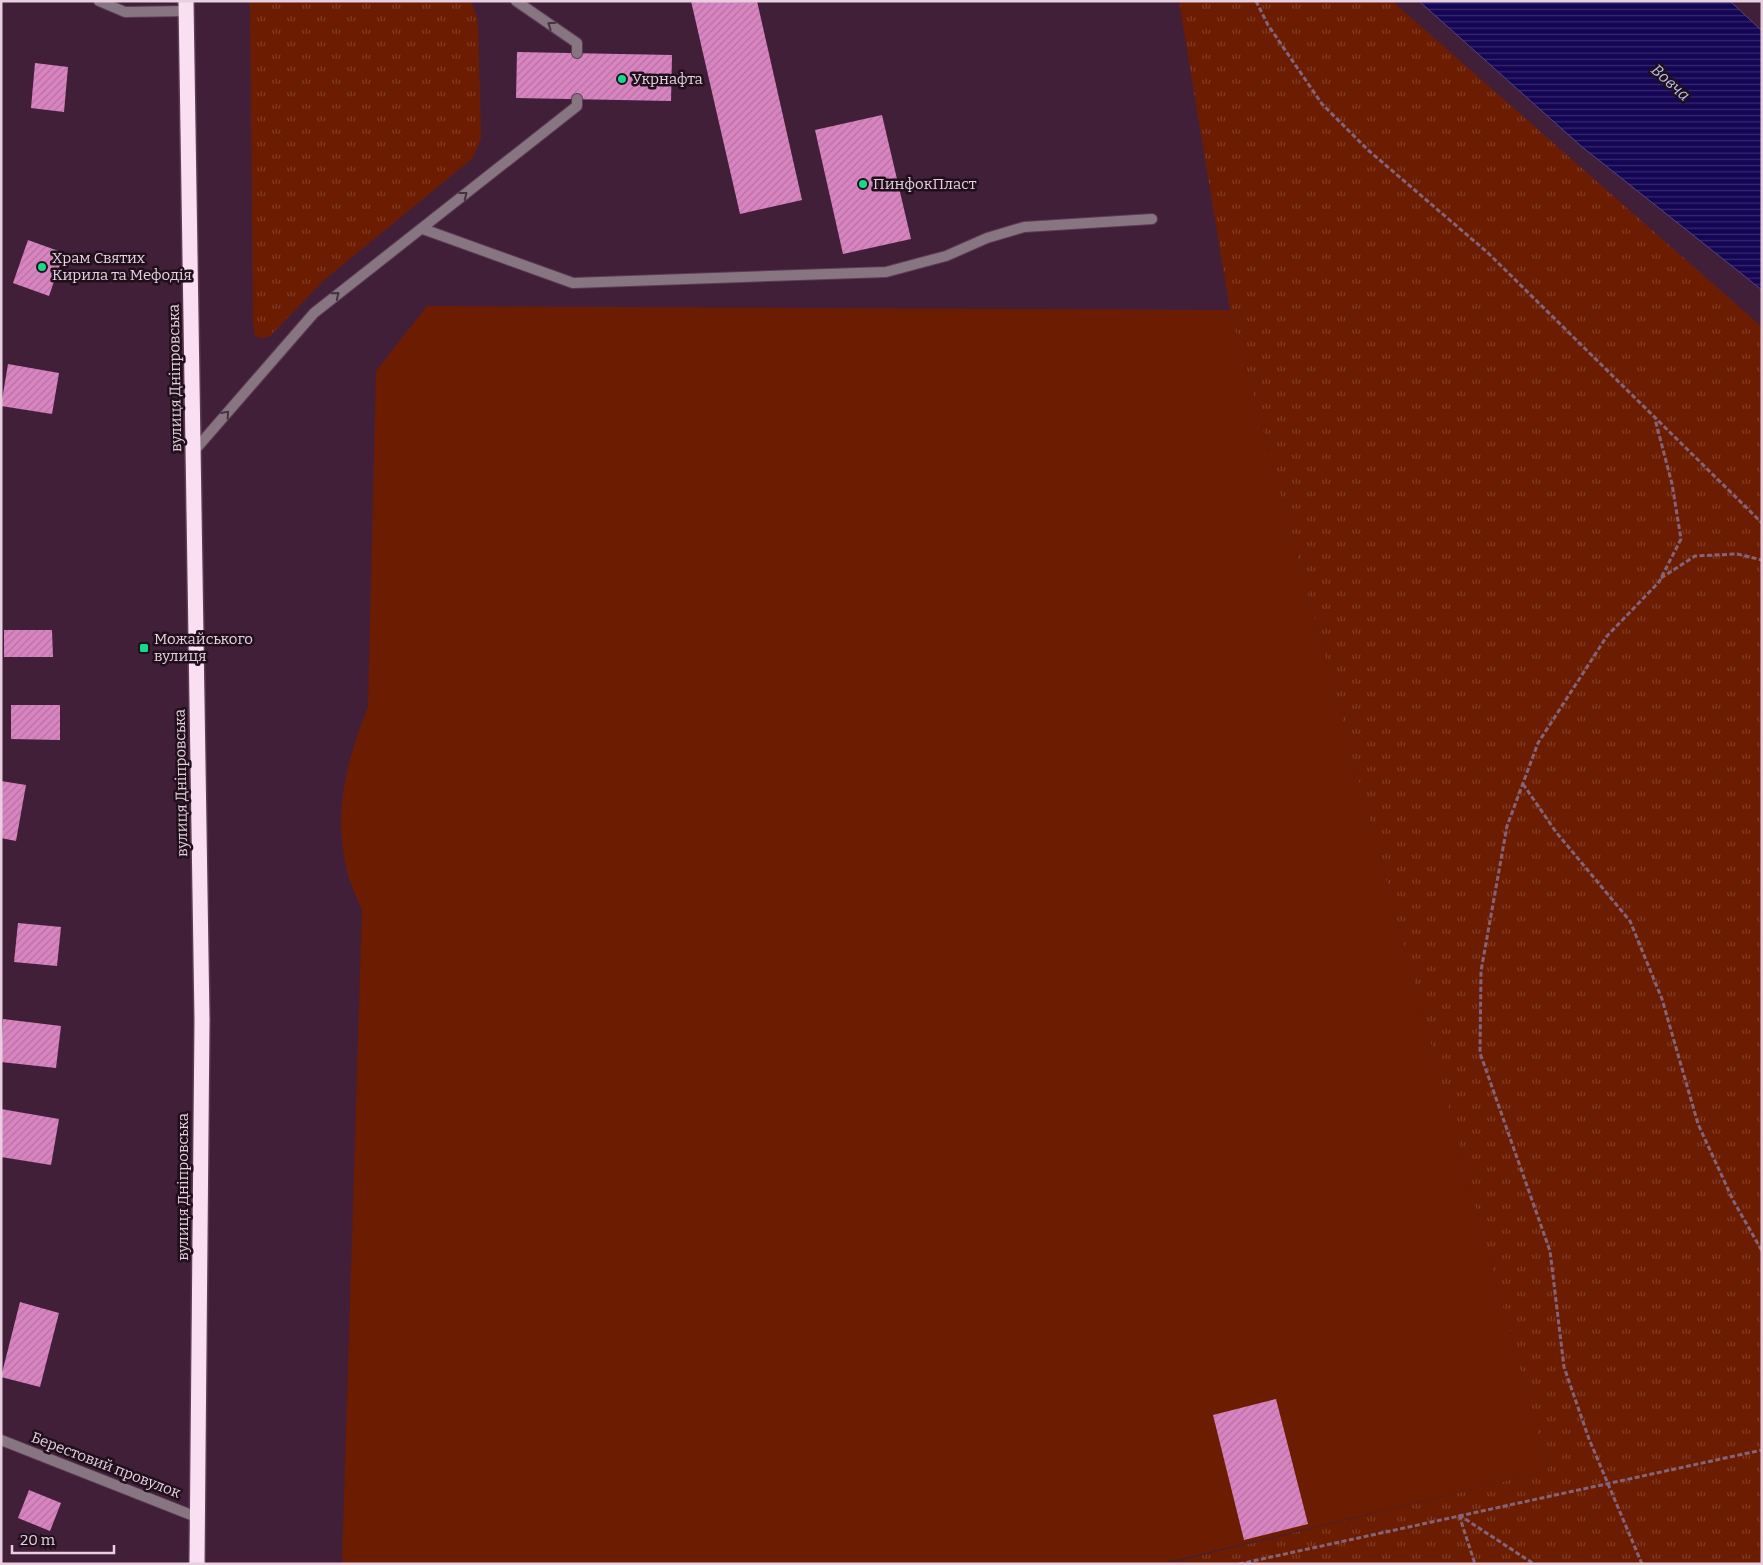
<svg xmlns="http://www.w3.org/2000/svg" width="1763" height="1565" viewBox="0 0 1763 1565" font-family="Bitter,serif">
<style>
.grass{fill:url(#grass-tufts)}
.garden{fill:#6c1d01}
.water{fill:url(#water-rules);stroke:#54437f}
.building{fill:url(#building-hatch)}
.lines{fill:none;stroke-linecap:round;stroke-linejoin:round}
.lane-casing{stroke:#5d3b54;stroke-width:12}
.street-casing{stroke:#5d3b54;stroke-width:12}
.highway-casing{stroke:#5d3b54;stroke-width:18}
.path{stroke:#83647a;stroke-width:3;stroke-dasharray:5 2.5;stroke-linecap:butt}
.lane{stroke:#877581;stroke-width:10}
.street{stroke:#877581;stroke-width:10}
.highway{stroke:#fadef1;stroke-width:15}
.oneway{stroke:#43333f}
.poi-dot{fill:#16d989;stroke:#1f101b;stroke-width:2}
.labels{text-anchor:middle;stroke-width:5;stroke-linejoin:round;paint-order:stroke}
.poi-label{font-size:15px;fill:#e8d0e0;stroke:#1f101b;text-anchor:start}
.street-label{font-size:15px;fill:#e8d0e0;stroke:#1f101b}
.water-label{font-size:16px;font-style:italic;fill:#b8bfec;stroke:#1f101b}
</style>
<defs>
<pattern id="grass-tufts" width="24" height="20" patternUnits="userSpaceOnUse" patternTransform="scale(1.25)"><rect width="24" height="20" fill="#6c1d01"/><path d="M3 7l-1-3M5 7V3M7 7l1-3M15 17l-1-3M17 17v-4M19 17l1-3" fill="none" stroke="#813d26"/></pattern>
<pattern id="water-rules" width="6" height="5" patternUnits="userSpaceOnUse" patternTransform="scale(1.25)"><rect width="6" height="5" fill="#150655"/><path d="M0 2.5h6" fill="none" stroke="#37296d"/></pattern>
<pattern id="building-hatch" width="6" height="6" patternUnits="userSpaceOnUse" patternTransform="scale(1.25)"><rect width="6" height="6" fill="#d984c1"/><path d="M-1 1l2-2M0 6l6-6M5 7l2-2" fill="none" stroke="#b472a2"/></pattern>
</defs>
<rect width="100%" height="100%" fill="#421f39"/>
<path class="grass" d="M250,1H471L478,21L481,138L473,158L324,280L270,336L262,338L255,336L253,323Z
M1179,1H1392L1762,327V1564H1166L1548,1471L1230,310Z"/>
<path class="garden" d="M427,306L1230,310L1548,1471L1160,1564H342L362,910C357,898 350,884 347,871C333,812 346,762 368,707L376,371Z"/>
<path class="water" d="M1419,1H1730L1762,31V290L1581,146Z"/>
<path class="building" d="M691,1H757L802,200L740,214Z
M517,52L672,55L671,101L516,98Z
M35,63L68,67L64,112L31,108Z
M882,115L911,239L843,254L815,130Z
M28,240L64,253L49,296L13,283Z
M8,364L59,373L52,414L1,406Z
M4,630H52L53,657H4Z
M11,705H60V740L11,739Z
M1,781L26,785L16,841L1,838Z
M18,923L61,927L57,966L14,962Z
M3,1019L61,1026L56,1068L1,1062Z
M1,1109L59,1119L51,1165L1,1157Z
M20,1302L59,1313L40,1387L1,1377Z
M1276,1399L1308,1524L1244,1540L1213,1415Z
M29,1490L61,1503L50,1531L18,1518Z"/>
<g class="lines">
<g class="lane-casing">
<path id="lane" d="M516,1L577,43V53
M423,229L573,283L886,272L946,256L987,238L1024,227L1152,219
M194,451L314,313L577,106V99"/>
</g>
<g class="street-casing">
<path id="street" d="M99,1L125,12L187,11
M1,1440L199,1518"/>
</g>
<g class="highway-casing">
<path id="highway" d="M186,1L202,1020L197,1564"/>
</g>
<path class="path" d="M1256,1L1268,25L1322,104L1368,150L1487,252L1762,523
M1661,578L1695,556L1737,554L1762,560
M1523,784L1556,832L1630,921L1662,999L1698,1124L1733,1200L1762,1251
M1459,1515L1534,1564
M1459,1515L1475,1564
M1239,1564L1762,1450
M1642,1564L1589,1439L1564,1367L1550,1251L1480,1053L1481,971L1507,826L1538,743L1607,636L1659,582L1681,539L1672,484L1655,419"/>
<use href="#lane" class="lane"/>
<use href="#street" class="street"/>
<use href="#highway" class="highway"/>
</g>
<defs><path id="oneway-chevron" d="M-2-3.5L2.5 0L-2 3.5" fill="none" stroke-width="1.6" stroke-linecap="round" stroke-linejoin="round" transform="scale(1.25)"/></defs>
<g class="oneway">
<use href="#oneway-chevron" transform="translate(551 25) rotate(-146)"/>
<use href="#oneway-chevron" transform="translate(464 195) rotate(-38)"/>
<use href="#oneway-chevron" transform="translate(336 295) rotate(-39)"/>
<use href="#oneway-chevron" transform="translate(226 414) rotate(-49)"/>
</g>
<g class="poi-dot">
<circle cx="622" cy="79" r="5"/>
<circle cx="863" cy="184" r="5"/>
<circle cx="42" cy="267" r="5"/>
<rect x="139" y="643" width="10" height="10" rx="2.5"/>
</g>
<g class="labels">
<g class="poi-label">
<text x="632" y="84">Укрнафта</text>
<text x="873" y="189">ПинфокПласт</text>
<text x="52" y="263">Храм Святих<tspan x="52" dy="17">Кирила та Мефодія</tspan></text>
<text x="154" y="644">Можайського<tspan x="154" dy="17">вулиця</tspan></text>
</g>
<g class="street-label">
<text transform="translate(175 378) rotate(-91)" y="5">вулиця Дніпровська</text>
<text transform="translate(181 783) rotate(-91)" y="5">вулиця Дніпровська</text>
<text transform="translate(183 1187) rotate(-90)" y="5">вулиця Дніпровська</text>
<text transform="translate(106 1465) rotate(21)" y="5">Берестовий провулок</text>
</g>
<g class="water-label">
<text transform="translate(1671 82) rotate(42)" y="6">Вовча</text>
</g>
</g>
<rect width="1763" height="1565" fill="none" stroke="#e8d0e0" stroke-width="5"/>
<path d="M12 1545v8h102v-8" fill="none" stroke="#e8d0e0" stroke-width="2.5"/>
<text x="20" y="1545" font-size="15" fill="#e8d0e0" stroke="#1f101b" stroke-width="4" paint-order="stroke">20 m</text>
</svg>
